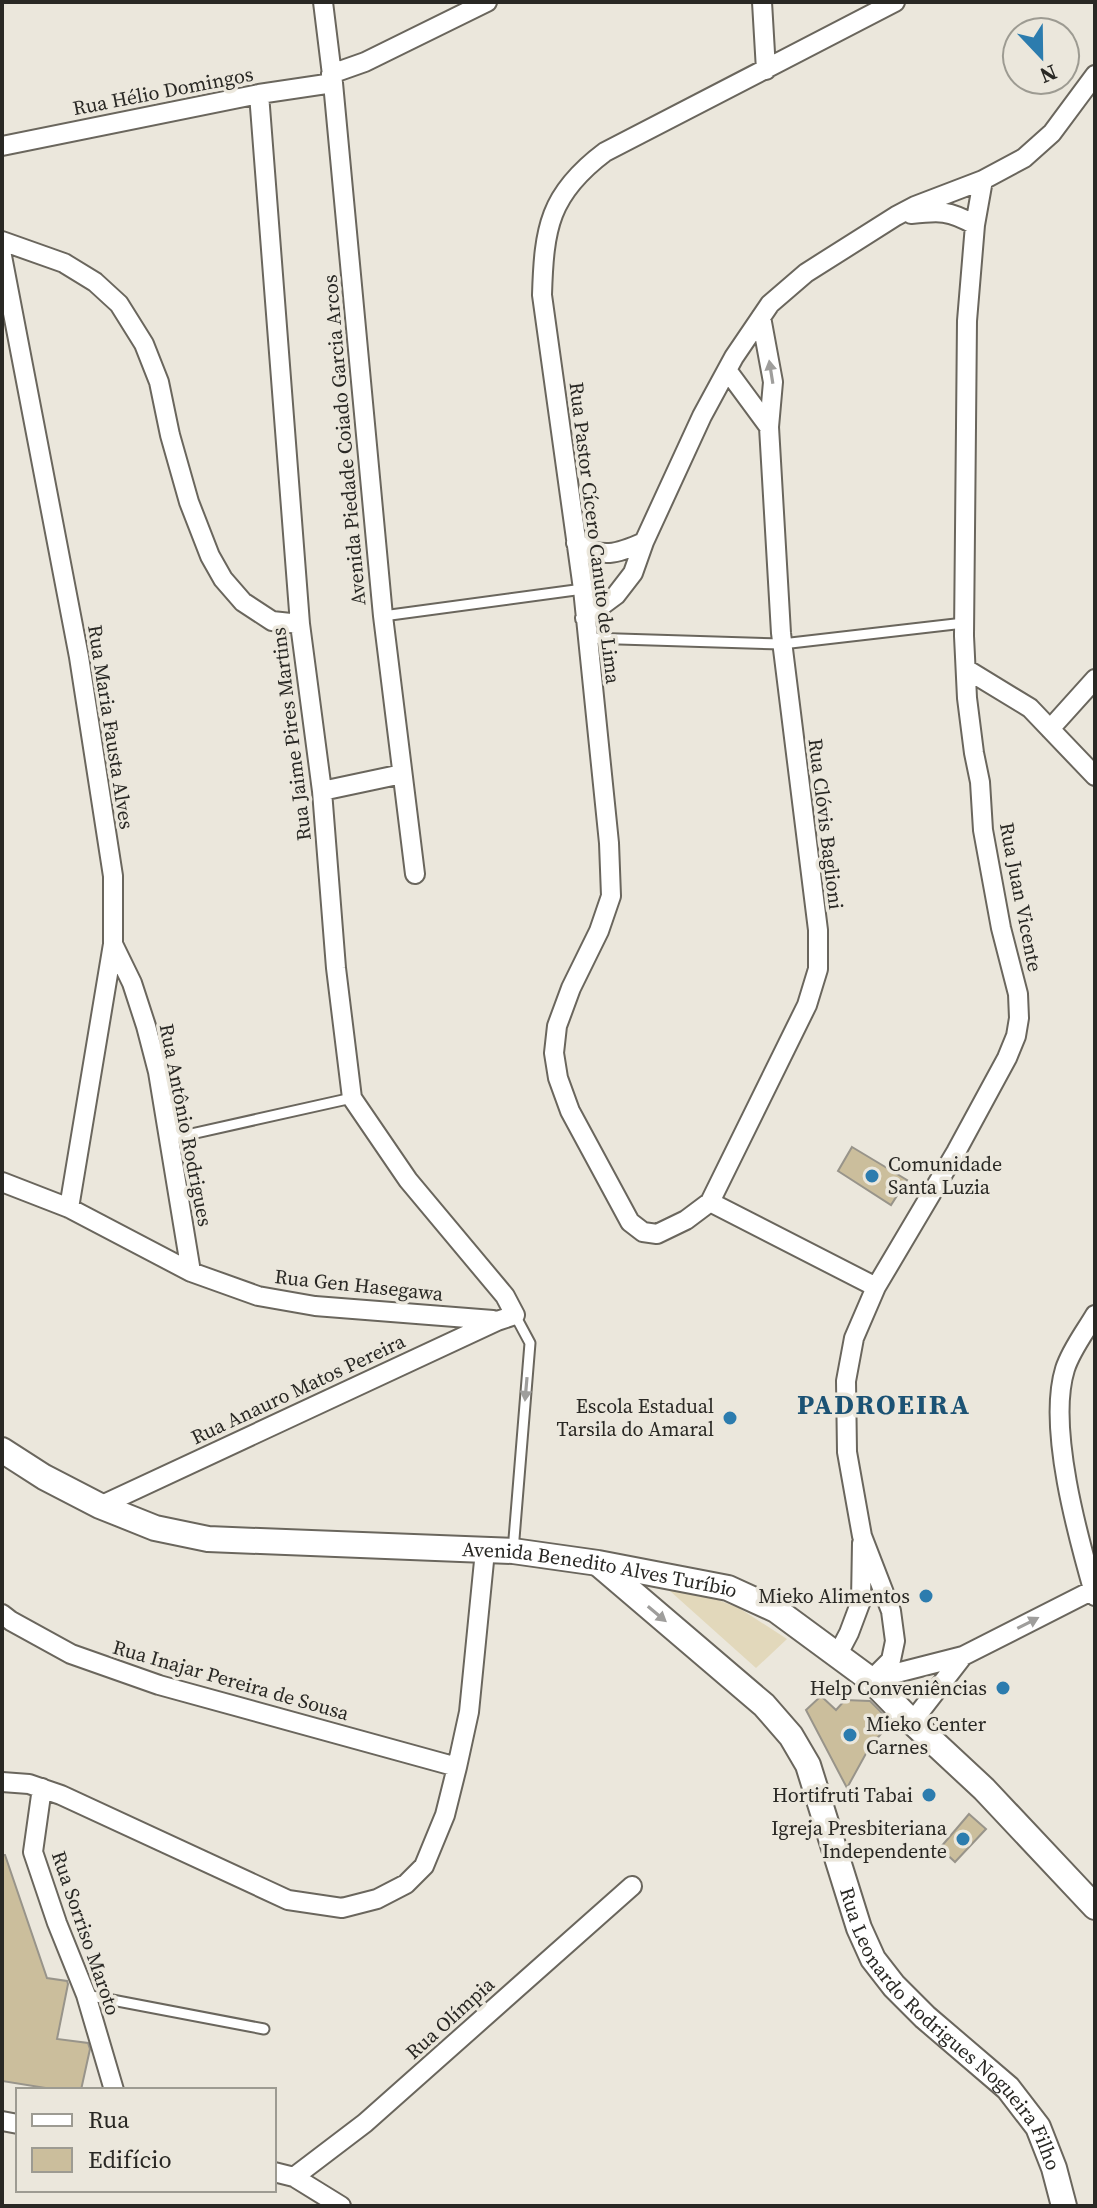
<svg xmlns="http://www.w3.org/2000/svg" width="1097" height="2208" viewBox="0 0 1097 2208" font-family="'Source Serif 4',serif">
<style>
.green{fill:#e2d8bb}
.building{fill:#cbbe9c;stroke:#98948a;stroke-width:2}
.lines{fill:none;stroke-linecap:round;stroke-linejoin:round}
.lane-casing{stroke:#6a665d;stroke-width:13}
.street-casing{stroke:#6a665d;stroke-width:22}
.secondary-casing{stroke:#6a665d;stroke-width:28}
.lane{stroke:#fff;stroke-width:9}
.street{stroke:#fff;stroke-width:18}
.secondary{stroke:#fff;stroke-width:24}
.oneway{fill:#9f9e9c}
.poi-dot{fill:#2c7cae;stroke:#ebe7dc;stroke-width:3}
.labels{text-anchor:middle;stroke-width:7;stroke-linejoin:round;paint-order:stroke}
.street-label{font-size:20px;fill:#292824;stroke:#ebe7dc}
.poi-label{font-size:20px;fill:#292824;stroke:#ebe7dc;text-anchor:end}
.district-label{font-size:28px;font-weight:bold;letter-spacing:2px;fill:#1b5274;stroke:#ebe7dc}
</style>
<rect width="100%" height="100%" fill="#ebe7dc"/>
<path class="green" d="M684,1587L739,1608L787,1639L756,1668L670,1591Z"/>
<path class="building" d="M852,1147L907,1180L891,1205L838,1171Z
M821,1696L836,1710L845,1700L870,1701L891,1722L869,1748L847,1788L806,1710Z
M969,1814L986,1829L955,1862L940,1848Z
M2,1855H5L47,1978L67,1981L68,1984L57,2039L88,2043L90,2049L81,2090H58L2,2081Z"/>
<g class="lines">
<g class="lane-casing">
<path id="lane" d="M383,616L583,589
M587,638L782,644L964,623
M169,1139L352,1098
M513,1551L530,1343L515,1315
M86,1995L264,2029"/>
</g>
<g class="street-casing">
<path id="street" d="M323,2L333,83L383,616L415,874
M762,2L766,70
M331,74L365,62L487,2
M2,146L259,94L333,83
M911,214C939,211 949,210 975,225
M2,241L64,263L95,282L119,304L144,344L159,382L170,435L189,502L210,556L223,579L243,602L272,621L300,624
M2,256L79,657L113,876V944L69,1208
M761,317L773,382L769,427L781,633L818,930V969L807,1005L710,1202L686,1220L657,1234L643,1232L630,1222L570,1111L558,1078L554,1053L557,1026L571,988L599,931L611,896L609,843L583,589L542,295C544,228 549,194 605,152L895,2
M727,370L769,427
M576,543C602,559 617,554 644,542
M585,618L616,595L633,573L644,542L702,416L734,357L770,304L806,273L896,216L915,206L983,180L1024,158L1052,133L1095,75
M966,669L1030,708L1095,776
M1050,729L1095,679
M322,791L402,774
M113,944L132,983L146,1026L158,1072L191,1272
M2,1182L69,1208L191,1272L258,1296L315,1306L493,1320
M710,1202L876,1287
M1095,1315C1085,1332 1071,1350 1065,1369C1047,1427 1078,1537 1095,1596
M100,1506L497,1321L515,1315L505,1296L408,1180L352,1098L336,968L322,791L300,624L259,94
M2,1614L11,1621L71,1654L159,1685L457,1767
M838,1654L849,1633L861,1601L862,1543
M873,1679L963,1656L1095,1589
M871,1680L891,1660L895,1641L891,1611L862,1536L847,1452L846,1381L854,1338L876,1287L956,1152L1007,1058L1016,1036L1019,1018L1018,994L1001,928L983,830L980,782L974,753L967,698L964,636L967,321L975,225L983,180
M912,1722L963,1656
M2,1782L29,1784L61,1795L288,1900L342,1908L377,1899L406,1884L424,1866L445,1815L457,1767L469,1712L485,1551
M42,1788L33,1852L57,1923L86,1995L114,2090
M2,2121L18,2124
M274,2172L294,2177L341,2206
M294,2177L365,2123L632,1886"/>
</g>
<g class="secondary-casing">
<g id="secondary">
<path id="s1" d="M2,1450L44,1477L100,1506L155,1528L208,1539L513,1551L598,1563L728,1588L776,1610L871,1680L912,1722L984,1789L1095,1907"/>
<path id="s2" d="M600,1565L764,1705L791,1736L808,1765L859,1928L873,1959L894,1986L925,2017L1008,2088L1038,2127L1054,2168L1064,2206"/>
</g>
</g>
<use href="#lane" class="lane"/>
<use href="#street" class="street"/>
<use href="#secondary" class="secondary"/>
</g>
<defs><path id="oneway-solid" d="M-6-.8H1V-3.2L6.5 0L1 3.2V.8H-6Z" transform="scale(2)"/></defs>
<g class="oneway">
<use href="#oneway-solid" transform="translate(771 372) rotate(-99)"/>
<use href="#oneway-solid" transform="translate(526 1389) rotate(95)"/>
<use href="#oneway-solid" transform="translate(657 1614) rotate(40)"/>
<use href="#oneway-solid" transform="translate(1028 1623) rotate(-27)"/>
</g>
<g class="poi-dot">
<circle cx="872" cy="1176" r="8"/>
<circle cx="730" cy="1418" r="8"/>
<circle cx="926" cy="1596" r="8"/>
<circle cx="1003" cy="1688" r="8"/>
<circle cx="850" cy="1735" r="8"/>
<circle cx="929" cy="1795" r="8"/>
<circle cx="963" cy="1839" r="8"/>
</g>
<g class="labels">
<g class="street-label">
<text transform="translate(163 91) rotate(-11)" y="7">Rua Hélio Domingos</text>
<text transform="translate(344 440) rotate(-95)" y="7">Avenida Piedade Coiado Garcia Arcos</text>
<text transform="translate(595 533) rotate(83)" y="7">Rua Pastor Cícero Canuto de Lima</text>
<text transform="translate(111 727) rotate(81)" y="7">Rua Maria Fausta Alves</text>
<text transform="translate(291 734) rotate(-97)" y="7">Rua Jaime Pires Martins</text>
<text transform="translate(826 824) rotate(83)" y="7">Rua Clóvis Baglioni</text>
<text transform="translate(1021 897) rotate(79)" y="7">Rua Juan Vicente</text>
<text transform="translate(186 1125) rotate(79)" y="7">Rua Antônio Rodrigues</text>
<text transform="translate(359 1285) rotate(6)" y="7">Rua Gen Hasegawa</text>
<text transform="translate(298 1389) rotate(-25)" y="7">Rua Anauro Matos Pereira</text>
<text dy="7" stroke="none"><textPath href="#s1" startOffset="620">Avenida Benedito Alves Turíbio</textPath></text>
<text transform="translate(231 1680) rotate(16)" y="7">Rua Inajar Pereira de Sousa</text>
<text transform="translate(86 1933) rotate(71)" y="7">Rua Sorriso Maroto</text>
<text transform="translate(450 2018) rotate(-42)" y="7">Rua Olímpia</text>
<text dy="7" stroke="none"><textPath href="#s2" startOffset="598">Rua Leonardo Rodrigues Nogueira Filho</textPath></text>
</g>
<g class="poi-label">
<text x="888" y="1171" text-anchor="start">Comunidade<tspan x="888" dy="23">Santa Luzia</tspan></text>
<text x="714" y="1413">Escola Estadual<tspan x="714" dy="23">Tarsila do Amaral</tspan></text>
<text x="910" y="1603">Mieko Alimentos</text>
<text x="987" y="1695">Help Conveniências</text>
<text x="866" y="1731" text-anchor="start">Mieko Center<tspan x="866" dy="23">Carnes</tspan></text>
<text x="913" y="1802">Hortifruti Tabai</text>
<text x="947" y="1835">Igreja Presbiteriana<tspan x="947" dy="23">Independente</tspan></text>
</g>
<g class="district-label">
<text x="884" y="1414">PADROEIRA</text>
</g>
</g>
<rect width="1097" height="2208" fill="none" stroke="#292824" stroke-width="8"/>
<rect x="16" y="2088" width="260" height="104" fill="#ebe7dc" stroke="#9d9b92" stroke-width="2"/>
<rect x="32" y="2114" width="40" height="12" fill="#ffffff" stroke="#9d9b92" stroke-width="2"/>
<text x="88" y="2128" font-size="24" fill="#292824">Rua</text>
<rect x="32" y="2148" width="40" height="24" fill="#cbbe9c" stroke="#9d9b92" stroke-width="2"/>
<text x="88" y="2168" font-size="24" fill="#292824">Edifício</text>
<g transform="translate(1041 56) rotate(158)"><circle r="38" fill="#ebe7dc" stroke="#9d9b92" stroke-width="2"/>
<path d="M0-6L14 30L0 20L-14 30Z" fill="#2c7cae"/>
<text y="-12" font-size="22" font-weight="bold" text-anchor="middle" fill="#292824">N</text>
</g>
</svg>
